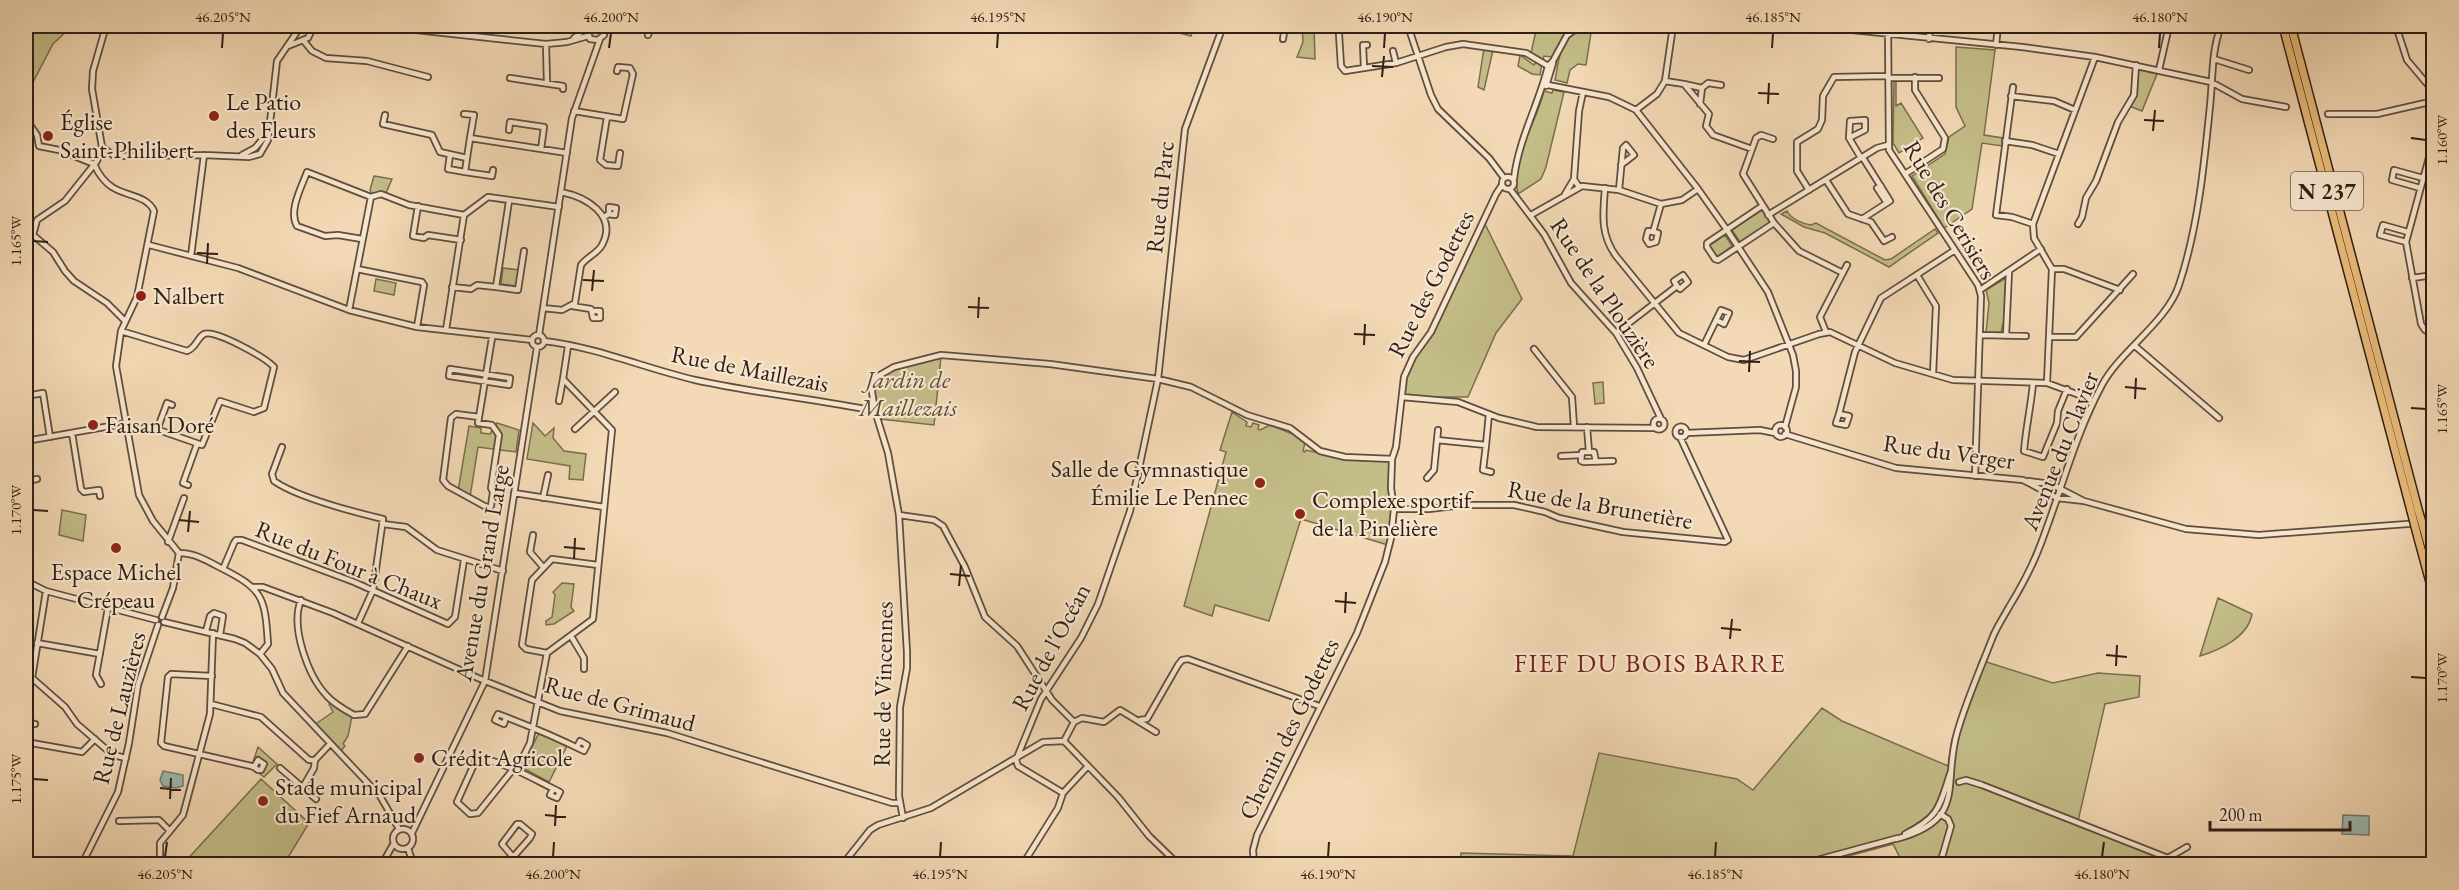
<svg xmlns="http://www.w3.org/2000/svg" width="2459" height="890" viewBox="0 0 2459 890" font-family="'EB Garamond',serif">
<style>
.green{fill:#c3bd88;stroke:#796e4e;stroke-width:1.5}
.water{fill:#9bbab1;stroke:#707c73;stroke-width:1.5}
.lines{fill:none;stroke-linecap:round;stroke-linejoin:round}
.minor-casing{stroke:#604d3d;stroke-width:8}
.highway-casing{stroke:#2f1e15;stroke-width:10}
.minor{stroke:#f7e6cf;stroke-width:4.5}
.highway{stroke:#eabc7a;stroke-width:7}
.highway-bridge-casing{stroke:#2f1e15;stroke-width:10;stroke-linecap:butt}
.highway-bridge{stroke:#eabc7a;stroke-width:7}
.ticks{fill:none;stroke:#2f1e15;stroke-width:2}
.poi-dot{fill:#8f2418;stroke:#f7e6cf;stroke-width:2}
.labels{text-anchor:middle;stroke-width:4.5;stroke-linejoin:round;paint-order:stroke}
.shield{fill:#f7e6cf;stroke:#6b5a4d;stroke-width:1.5}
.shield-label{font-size:22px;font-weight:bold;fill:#2f1e15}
.poi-label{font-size:24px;fill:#2f1e15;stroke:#f7e6cf;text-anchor:start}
.street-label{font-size:24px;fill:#2f1e15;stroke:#f7e6cf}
.park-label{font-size:24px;font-style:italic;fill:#5b4e38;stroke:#f7e6cf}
.neighbourhood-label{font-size:26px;letter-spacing:1.5px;fill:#7a1f14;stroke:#f7e6cf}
.neatline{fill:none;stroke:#2f1e15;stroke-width:2}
.ticks-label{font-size:15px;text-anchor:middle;fill:#2f1e15}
</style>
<rect width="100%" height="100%" fill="#f3d9b5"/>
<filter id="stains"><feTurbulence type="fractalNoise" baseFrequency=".00333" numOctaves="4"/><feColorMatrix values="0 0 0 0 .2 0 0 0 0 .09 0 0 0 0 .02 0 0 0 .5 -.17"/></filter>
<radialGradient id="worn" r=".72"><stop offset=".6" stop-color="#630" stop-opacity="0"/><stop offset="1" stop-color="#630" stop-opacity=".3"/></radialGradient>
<path class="green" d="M26,26H72L53,44L33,82L26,80Z
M1153,26H1194L1191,36Z
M1302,26H1314L1315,59L1297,57L1303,42Z
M1537,26H1569L1552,57L1544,56L1543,60L1531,53Z
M1590,26H1592L1586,65L1578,64L1570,70L1567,83L1555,80C1558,65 1559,45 1572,34C1578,30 1584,31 1590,26Z
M1956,47L1995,50L1984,135L2003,138L2002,146L1982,143L1972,209L1944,228L1912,176L1945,154L1949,137L1965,126L1956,107Z
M1484,48L1493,50L1484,90L1478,87Z
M1520,55L1534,65L1537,60L1542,63L1540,75L1532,74L1518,66Z
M2138,69L2157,74L2142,111L2129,106L2137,90Z
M1894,80H1896V106L1901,103L1923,138L1899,153L1893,143Z
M1553,90L1564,92L1546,167L1541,179L1518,194C1510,158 1536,125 1544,91L1552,93Z
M374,176L392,179L386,193L372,194L370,190Z
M1762,210L1770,222L1740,242L1732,230Z
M1787,211C1791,219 1803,224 1811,225L1816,223L1885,260L1891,259L1935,229L1938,233L1889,267L1825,233L1804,227L1781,214Z
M1484,222L1522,299L1496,333L1468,397H1402L1404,377L1431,332Z
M1725,235L1732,246L1717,257L1709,246Z
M503,268L519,270L516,286L501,284Z
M2006,278L2004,321L2001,332L1986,333L1989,303L1986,290Z
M376,279L396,283L394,295L374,291Z
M941,357L934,425L880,419C877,409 871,398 874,387C879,367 924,361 941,357Z
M1603,382L1604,403L1595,404L1593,383Z
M1232,412L1247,422L1246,426L1251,427L1253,423L1259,425L1258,429L1260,430L1270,425L1295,435L1305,442L1303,451L1305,452L1306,450L1332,456L1391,460L1392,509L1388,545L1301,519L1269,621L1215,605L1212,616L1184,606L1226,452L1220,450Z
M497,423L519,430L516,452L478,447L470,497L458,491L469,426L481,428V433L490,434Z
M533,423L545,436L554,428L553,438L564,451L586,454L583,480L569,479L570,466L527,459Z
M62,510L86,515L83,541L59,535Z
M562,583L574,584L571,607L574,611L554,624L546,625V621L552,617L555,595L553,592Z
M2218,598L2252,614C2248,637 2220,650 2200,656Z
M1980,660L2053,683L2098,673L2140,676L2139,697L2105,704L2078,821L2165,857L2166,864H1903L1893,844L1819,864H1461V853L1573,856L1599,753L1737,779L1753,790L1822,708L1842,721L1948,766L1952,740Z
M331,703L352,716L348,736L343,744L345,746L341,751L314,725L333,712L329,704Z
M539,733L567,746L549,782L521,767Z
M258,747L277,764L264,777L260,774L266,767L265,762L257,758L253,762Z
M261,779L309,823L284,864H183Z"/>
<path class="water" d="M163,771L183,775V786L176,788L163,786L160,780Z
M2343,815L2369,816V835L2342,834Z"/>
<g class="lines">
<g class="minor-casing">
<path id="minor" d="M379,26L546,44L567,42L588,36
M1408,26L1431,95L1438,109L1489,158L1504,178
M1632,26L1842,29L2022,47L2095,57L2211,82L2242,99L2286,107
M1888,26L1889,150L1978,285L1981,296L1975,476
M2396,26L2407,60L2434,92
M2397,28L2407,26
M587,29L590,39L598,40L604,35L602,26
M1339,34L1341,66L1345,71L1396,63L1446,47L1463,44L1526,53L1548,66
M1569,34L1577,28
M648,35L651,26
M574,38L589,26
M1283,39L1285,26
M1929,39L1930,26
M303,40L312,51L326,58L367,61L428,77
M546,44L547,83
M1996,45L1998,26
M288,46L308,38L314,26
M1393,51L1396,63
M2214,59L2249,70
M1364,68L1363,45H1367
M2159,70L2169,26
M510,78L563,86V89
M1888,78H1939
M1665,81L1684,84L1709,114L1706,126L1713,135L1752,149
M1684,84L1702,88L1708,83L1721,85
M1548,85L1609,97L1636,110L1698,189L1727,230L1768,292L1793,355L1796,371V387L1785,427
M1546,86L1553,63
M2013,87L1996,215L2012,217L2033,224
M2011,96L2054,101L2075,110
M1700,104L1702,88
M1636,110L1657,94L1665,81L1673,26
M574,111L623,119L633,74L630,68L618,67L617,71
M464,114L474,115L470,138
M2328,114H2377L2434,101
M385,115L383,124L432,135L440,152L467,158L470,138L567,153
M607,117L600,160L606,165L618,166L620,153
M26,119L37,135L39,146L59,150L94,164
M509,130L510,122L544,127L541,149
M1849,138L1865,130V120L1850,121L1849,138L1861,158
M1773,139L1761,135L1756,138L1743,174L1774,223L1799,251L1843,273
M2434,139L2406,242L2421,324L2425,330L2434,336
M2005,141L2032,145L2059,154
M102,147L113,155L119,156L204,155L249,157L260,154L268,140L277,61L301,26
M242,155L255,148L267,134
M450,155L448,169L465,172L467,158
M94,164C98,173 104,182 112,187C125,196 147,195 154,211L137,297L121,331L116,366L139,495L153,521L179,553L173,588L162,617
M465,172L492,176L493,170
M1905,174L1943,149L1945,138L1915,90V77
M1502 183a6 6 0 1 1 12 0a6 6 0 1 1-12 0Z
M1514,179C1518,140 1539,104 1548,66L1553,61L1572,26
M1826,180L1848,214L1871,222L1884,241L1892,237
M1881,186L1877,188L1887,203
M1579,187L1574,179L1579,111L1583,92
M1605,188C1603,214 1600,234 1616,256L1679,333L1728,357L1744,360L1819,334L1830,332L1895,363L1953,380L2047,383L2090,399
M2420,188L2392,180L2394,170L2423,178
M1510,189L1544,234L1571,283L1616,333L1637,368L1661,419
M1619,190L1623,148L1626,145L1634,155L1621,165
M1809,190L1797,171V142L1818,129L1822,120L1823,96L1834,77L1888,76
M1565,194L1574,179
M418,206L413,236L424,238L428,235L461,240
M1762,206L1707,243V247L1715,259L1718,260L1774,223
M1531,215L1582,186L1619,190L1661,204L1682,200L1698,189
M1768,215L1877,148L1888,145
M604,217L609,214V207L616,208L615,215L609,214
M1862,219L1890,201L1863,158
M2078,224L2082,217L2086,198L2096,181L2118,122L2134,95L2136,65
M1653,232L1658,233L1656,242L1649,244L1646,239L1648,231L1653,232L1661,204
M33,235L53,252L65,271L74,281L107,303L125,321
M362,239L338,235L325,236L297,226C288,211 302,186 307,172L371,197
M2406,242L2380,235L2383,225L2408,232
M26,244L33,235L37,220L65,201L97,161L102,147L92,89L93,71L106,26
M149,245L238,268L349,310L417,327L532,340
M191,256L204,155
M357,269L422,282L424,285L417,327
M2052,269H2064L2120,290
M1917,275L1936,306L1933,374
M2412,278L2434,275
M452,287L471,289L477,285L496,287L509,201
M496,287L518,290L524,251
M1980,290L2041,249
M572,306L591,309L593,318H600V311H593
M543,308L562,310L575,303L581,265C587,257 598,253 602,245C618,215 586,197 561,192
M349,310L371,197L381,194L409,205L464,215
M446,330L464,215L488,197L559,207
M121,331L187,351C196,348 197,338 204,334C215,329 266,358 274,367L264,408L254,412L220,401L202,445L150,427L128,431
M1826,332L1820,317L1847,265
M1616,333L1677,286L1680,289L1688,282L1683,275L1674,281L1677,286
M532 341a6 6 0 1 1 12 0a6 6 0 1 1-12 0Z
M539,335L572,118L600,39
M1981,335L2026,336
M2006,336L2009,271
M2049,337H2076L2133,274
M544,341C596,347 644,368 695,380C754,393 815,399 875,411L888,453L899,515L934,520L943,526L965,567L985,617L1017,646L1052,700L1074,722L1064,741L1118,797L1149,836L1178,864
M1704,345L1721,310L1729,313L1724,324L1716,320
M2135,346L2219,418
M1534,349L1572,397L1574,427
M450,369L510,378L509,385L449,376Z
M2033,383C2031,406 2026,427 2024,451L2043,457L2057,423L2058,411L2067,389
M2047,383L2052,269L2034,238L2033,224L2095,57
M26,396L43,393L50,437
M1402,397L1458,402L1499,418L1537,427L1655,428
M559,401L563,379
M875,411L872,392L873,379L894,367L941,355L1050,364L1158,379L1191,387L1247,415L1290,428L1320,451L1345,457L1392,459
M1839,414L1849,416L1846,425L1836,423L1839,414L1855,352L1881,298L1955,250
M479,417L456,414L451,418L443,480L448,486L488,508L491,506L493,492L491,488L499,435L492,425L478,423L479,417L492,338V336
M1653.5 424a5.5 5.5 0 1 1 11 0a5.5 5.5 0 1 1-11 0Z
M1775 431a6 6 0 1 1 12 0a6 6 0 1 1-12 0Z
M1675.5 432a5.5 5.5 0 1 1 11 0a5.5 5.5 0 1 1-11 0Z
M1587,427L1589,452H1582L1581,461L1584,462L1613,461
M575,429L615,392
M157,430L167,403L172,405
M72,433L81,489L84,492L99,490L100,496
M1686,433L1760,430L1775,433
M1785,434L1896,468L2023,480L2057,498L2084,501L2186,529L2259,535L2434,522
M1437,440L1438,430
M26,441L127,423
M1486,445L1483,470L1491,472
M282,447L272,474L274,481C297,497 354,512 383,519L373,590L358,623
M1589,452H1594L1596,462
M1561,456L1581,455
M1427,478L1434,470L1437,440L1486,445L1489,414
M26,481L37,479
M2028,481L2051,484L2082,500
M188,485L183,483L197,444
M514,493L604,507
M543,498L548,475
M1394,509H1429L1462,505H1514L1545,512L1559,518L1623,532L1725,542L1728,540L1680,437
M899,515L907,652V668L900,707L899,796L903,818
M383,524L406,527L437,550L503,571
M533,535L530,552L543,567
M168,542L184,498
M179,553C194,553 206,560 219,567C263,589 265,596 268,644L260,654
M223,569L234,543L236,540H242L354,582L448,624L455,617L464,560
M26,581L46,591L156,620
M253,587H263L333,613L478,678L560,711L667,733L892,803H900
M46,591L32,678L65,707L77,724L113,755L126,758
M301,600C290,627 308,676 327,696C334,704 345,710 354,715L365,714L408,646
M164,622L235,639L245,643L260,654L272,669L283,693L380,796L399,829
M206,631L210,616L214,613L223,616L220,635
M571,636L584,658V669
M37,643L100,654
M547,653L526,649L522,645L532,580L552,559L598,565
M212,676L171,674L168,677L161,743L164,746L251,766L254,767L258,760L264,764L261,770H258L254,767
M101,684L96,675L108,608
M211,704L261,717L309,760H315L330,744
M506,717L504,724L495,720L498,714C527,725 556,737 584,751L587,745L580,741L577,747
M1140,720L1147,719L1178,665L1182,660L1188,659L1319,706
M26,722L35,724
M1074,722L1082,718L1104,722L1120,710L1156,732
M26,742L82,752L95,739
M280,768L316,799
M1959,782L1966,780L1982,785L2168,858L2187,847
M303,787L314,768L315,760
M553,789L550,795L557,798L560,792C535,780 509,764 481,758L475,762L457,802L470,814L478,813L523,757L530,743L547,653L593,619L612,430L563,379L568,346
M1063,793L1088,766
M119,821L159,820L170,831
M393 839a10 10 0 1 1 20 0a10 10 0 1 1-20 0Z
M412,833L485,681L537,347
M1905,834C1941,816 1939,806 1951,771
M1896,839C1968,820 1942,785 1957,733C1966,701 1980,670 1992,639C1996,628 2003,618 2009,607C2020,589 2030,571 2038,551C2060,496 2074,437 2102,385C2120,351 2167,322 2179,285C2198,228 2204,166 2210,106C2213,79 2211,52 2221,26
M408,848L413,864
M1578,860L1584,864
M82,864L118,792L129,743L138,685L158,625
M160,864V843L183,815L210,714L213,633
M382,864L394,843
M507,864L530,838L532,834L520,824H517L502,844L513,857
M843,864L870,830L878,825L931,808L1043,742L1064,741
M1023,864L1058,808L1063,793L1018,766L1016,760L1041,699L1081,638L1098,604L1130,511L1158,379L1185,129L1223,26
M1254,864L1253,850L1257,835L1357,633L1385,562L1391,538L1394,509L1391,488L1392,459L1396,447L1404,377L1413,357L1431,332L1496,194L1502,185
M1802,864L1898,838
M1940,864L1951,826L1948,819L1940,814"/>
</g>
<g class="highway-casing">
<path id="highway" d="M2283,26L2411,511
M2291,26L2418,509
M2426,537L2434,566
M2418,538L2434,597"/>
</g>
<use href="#minor" class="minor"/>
<use href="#highway" class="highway"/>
<g class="highway-bridge-casing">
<path id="highway-bridge" d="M2418,509L2426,537
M2411,511L2418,538"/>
</g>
<use href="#highway-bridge" class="highway-bridge"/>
</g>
<path class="ticks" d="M222,48L223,33M609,48L611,33M997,48L998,33M1384,48L1385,33M1772,48L1773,33M2159,48L2160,33M1372,66L1393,67M1382,77L1384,56M1758,93L1779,94M1768,104L1769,83M2144,120L2164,121M2153,131L2155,110M2411,138L2426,140M33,241L48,242M197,253L218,254M207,264L208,243M583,280L604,281M592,291L594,270M968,307L989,308M978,318L979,297M1354,334L1375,335M1364,345L1365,324M1739,361L1760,362M1749,372L1750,351M2125,387L2146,389M2135,399L2136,378M2411,408L2426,409M33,510L48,511M179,520L199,522M188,532L190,511M564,547L585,549M574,559L575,538M950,574L970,576M959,586L961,565M1335,601L1356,603M1345,613L1346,592M1721,628L1741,630M1730,639L1732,619M2106,655L2127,657M2116,666L2117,645M2411,677L2426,678M33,779L48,780M160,788L181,790M170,799L171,778M545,815L566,817M555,826L556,805M165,857L167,842M553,857L554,842M940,857L941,842M1328,857L1329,842M1715,857L1716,842M2102,857L2104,842"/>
<g class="poi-dot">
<circle cx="214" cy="116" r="6"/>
<circle cx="48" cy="136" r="6"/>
<circle cx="141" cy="296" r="6"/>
<circle cx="93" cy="425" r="6"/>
<circle cx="1260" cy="483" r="6"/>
<circle cx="1300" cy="514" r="6"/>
<circle cx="116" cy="548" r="6"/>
<circle cx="419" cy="758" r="6"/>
<circle cx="263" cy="801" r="6"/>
</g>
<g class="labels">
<rect class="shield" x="2291" y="172" width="72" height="38" rx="4.5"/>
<g class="shield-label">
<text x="2327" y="199">N 237</text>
</g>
<g class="poi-label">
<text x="226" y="110">Le Patio<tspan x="226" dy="28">des Fleurs</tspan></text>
<text x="60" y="130">Église<tspan x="60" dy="28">Saint-Philibert</tspan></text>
<text x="153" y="304">Nalbert</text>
<text x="105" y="433">Faisan Doré</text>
<text x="1248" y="477" text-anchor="end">Salle de Gymnastique<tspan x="1248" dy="28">Émilie Le Pennec</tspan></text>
<text x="1312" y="508">Complexe sportif<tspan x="1312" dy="28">de la Pinelière</tspan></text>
<text x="116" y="580" text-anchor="middle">Espace Michel<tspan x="116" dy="28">Crépeau</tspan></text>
<text x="431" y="766">Crédit Agricole</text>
<text x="275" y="795">Stade municipal<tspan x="275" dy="28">du Fief Arnaud</tspan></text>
</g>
<g class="street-label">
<text transform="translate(1160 197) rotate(-84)" y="8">Rue du Parc</text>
<text transform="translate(1950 210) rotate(59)" y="8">Rue des Cerisiers</text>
<text transform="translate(1431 284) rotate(-63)" y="8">Rue des Godettes</text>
<text transform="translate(1605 293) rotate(56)" y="8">Rue de la Plouzière</text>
<text transform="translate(750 369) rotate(11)" y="8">Rue de Maillezais</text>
<text transform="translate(2060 451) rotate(-68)" y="8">Avenue du Clavier</text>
<text transform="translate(1949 452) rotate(8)" y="8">Rue du Verger</text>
<text transform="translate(1600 505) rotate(10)" y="8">Rue de la Brunetière</text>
<text transform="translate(349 565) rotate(22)" y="8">Rue du Four à Chaux</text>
<text transform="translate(482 573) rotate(-80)" y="8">Avenue du Grand Large</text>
<text transform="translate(1051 647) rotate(-62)" y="8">Rue de l'Océan</text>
<text transform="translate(883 684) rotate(-89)" y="8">Rue de Vincennes</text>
<text transform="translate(620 704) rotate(15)" y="8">Rue de Grimaud</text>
<text transform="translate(119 708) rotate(-76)" y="8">Rue de Lauzières</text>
<text transform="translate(1289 729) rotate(-64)" y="8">Chemin des Godettes</text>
</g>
<g class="park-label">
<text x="908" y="388">Jardin de<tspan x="908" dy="28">Maillezais</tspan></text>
</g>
<g class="neighbourhood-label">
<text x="1650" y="672">FIEF DU BOIS BARRE</text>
</g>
</g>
<rect width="2459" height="890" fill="none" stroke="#f3d9b5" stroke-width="66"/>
<path d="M2210 821v9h140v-9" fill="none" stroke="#2f1e15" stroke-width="3"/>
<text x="2219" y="821" font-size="18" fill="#2f1e15" stroke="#f7e6cf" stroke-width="4.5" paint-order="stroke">200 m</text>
<rect x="33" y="33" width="2393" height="824" class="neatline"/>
<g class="ticks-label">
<text x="223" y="22">46.205°N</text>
<text x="611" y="22">46.200°N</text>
<text x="998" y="22">46.195°N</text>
<text x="1385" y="22">46.190°N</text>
<text x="1773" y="22">46.185°N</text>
<text x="2160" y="22">46.180°N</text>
<text transform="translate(2442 140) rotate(-90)" y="5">1.160°W</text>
<text transform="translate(16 241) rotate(-90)" y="5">1.165°W</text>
<text transform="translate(2442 409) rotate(-90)" y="5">1.165°W</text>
<text transform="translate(16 510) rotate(-90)" y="5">1.170°W</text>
<text transform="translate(2442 678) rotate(-90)" y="5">1.170°W</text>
<text transform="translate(16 779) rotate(-90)" y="5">1.175°W</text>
<text x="165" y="879">46.205°N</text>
<text x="553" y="879">46.200°N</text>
<text x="940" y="879">46.195°N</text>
<text x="1328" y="879">46.190°N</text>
<text x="1715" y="879">46.185°N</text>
<text x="2102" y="879">46.180°N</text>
</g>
<rect width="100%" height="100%" filter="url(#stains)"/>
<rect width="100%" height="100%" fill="url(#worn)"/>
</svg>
